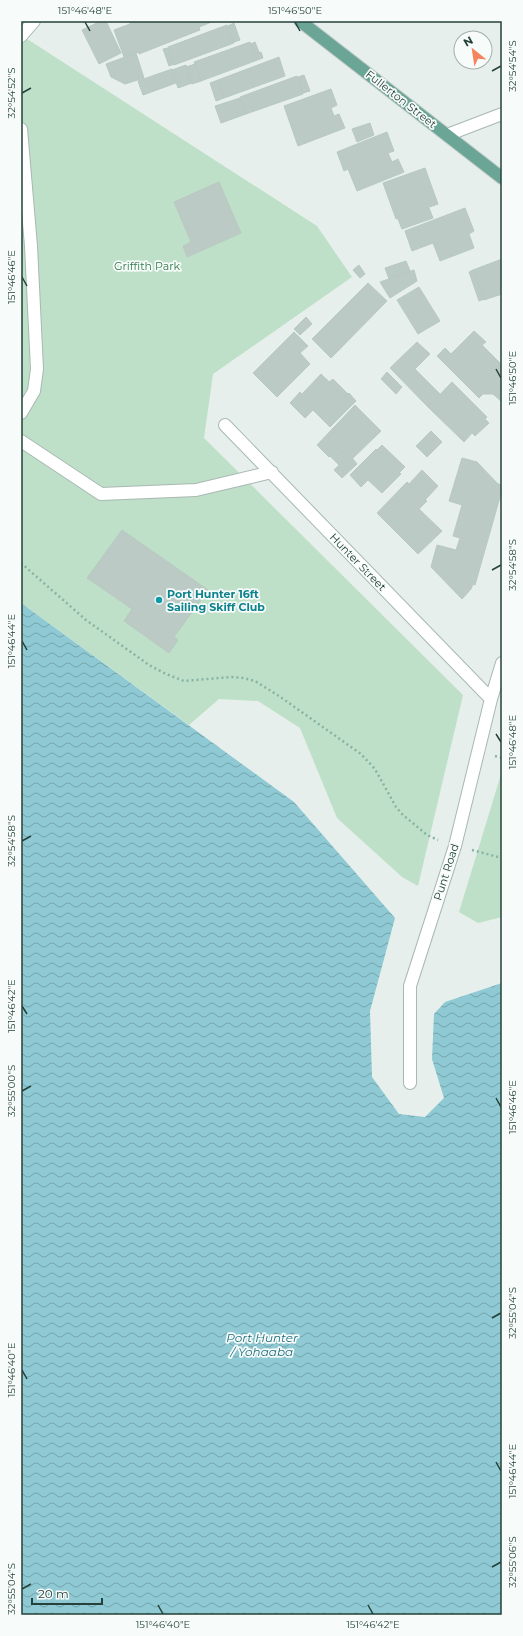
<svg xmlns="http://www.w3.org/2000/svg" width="523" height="1636" viewBox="0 0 523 1636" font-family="Montserrat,sans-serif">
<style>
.green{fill:#bfe0c8}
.water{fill:url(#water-waves)}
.building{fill:#bbcac4;stroke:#b8c9c2}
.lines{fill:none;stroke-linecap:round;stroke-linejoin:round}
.minor-casing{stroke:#a8b8b2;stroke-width:14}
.major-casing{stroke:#c2cac8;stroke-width:14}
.path{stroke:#86b3a5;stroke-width:2.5;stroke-dasharray:2 3;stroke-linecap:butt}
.minor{stroke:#fff;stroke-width:12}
.major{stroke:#6aa596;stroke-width:12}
.ticks{fill:none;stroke:#24423a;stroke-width:1.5}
.culture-dot{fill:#0f9aa8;stroke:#f7fbf9;stroke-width:1.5}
.labels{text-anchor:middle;stroke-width:3.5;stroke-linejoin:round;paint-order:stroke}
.street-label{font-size:11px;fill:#24423a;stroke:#f7fbf9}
.park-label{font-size:11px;fill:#2d7a4b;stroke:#f7fbf9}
.culture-label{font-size:11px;font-weight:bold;fill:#0d838f;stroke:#f7fbf9;text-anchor:start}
.water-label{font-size:12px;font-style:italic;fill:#1c6f80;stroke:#f7fbf9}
.neatline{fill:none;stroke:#24423a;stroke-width:1.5}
.ticks-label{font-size:10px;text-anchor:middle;fill:#24423a}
</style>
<defs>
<pattern id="water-waves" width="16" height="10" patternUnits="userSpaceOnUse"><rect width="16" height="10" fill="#8ec9d4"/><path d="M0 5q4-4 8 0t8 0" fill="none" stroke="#74a5ad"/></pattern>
</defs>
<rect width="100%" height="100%" fill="#e6efeb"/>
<path class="green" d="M21,35L317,226L352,277L213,374L204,438L463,695L418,886L402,877L337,818L300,728L258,701L219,699L189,725L21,603Z
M502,771V917L478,923L459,912Z"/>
<path class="water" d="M21,603L294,802L395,918L370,1011L372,1077L399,1114L425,1117L444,1098L432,1059L434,1014L445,1002L502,983V1615H21Z"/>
<path class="building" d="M101,21H106L121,53L99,64L82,30Z
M132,21H214L199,27L200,30L139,54V52L124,57L114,30L130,24V22Z
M234,23L240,40L234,42L228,26Z
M227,25L234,43L174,65L168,47Z
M250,42L254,54L261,52L263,58L201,81L194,62Z
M255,42L259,52L254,54L251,44Z
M168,48L174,64L169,66L163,49Z
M136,53L144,78L125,84L111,77L106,64Z
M279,57L285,76L224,98L218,80Z
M195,64L201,81L192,84L186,67Z
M186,65L192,83L178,88L172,70Z
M172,69L176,83L143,95L138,81Z
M304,75L310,91L303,93L298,77Z
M297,76L303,94L246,114L240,97Z
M218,80L224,98L216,101L210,83Z
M331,89L337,105L331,108L334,116L339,114L345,128L298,146L284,106Z
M240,98L246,114L221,123L215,106Z
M370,123L374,135L357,142L352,129Z
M387,132L394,151L388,153L392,162L398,159L404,172L357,191L348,169L344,171L337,152Z
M425,168L438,204L396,219L383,183Z
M219,182L241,233L187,257L183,246L191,242L174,202Z
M429,208L433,218L402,229L398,219Z
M465,208L474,231L469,234L474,248L440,261L433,243L412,251L405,231Z
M502,259V294L484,300L473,270Z
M406,261L410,271L389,279L385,268Z
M359,265L365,274L360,278L353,270Z
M414,270L417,281L390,298L380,282Z
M473,270L484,299L479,301L469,272Z
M368,283L387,301L331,358L312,339Z
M419,287L440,321L418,334L397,300Z
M306,317L312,324L300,335L294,329Z
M474,331L486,342L482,345L502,365V402L493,394H483L479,398L437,356L445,348L451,354Z
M294,332L308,346L300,353L310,364L282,392L271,380L266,386L253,373Z
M417,342L430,354L415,369L440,394L428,407L390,368Z
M387,372L402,387L396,394L381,379Z
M321,374L345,397L349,393L356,401L330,427L313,410L305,418L290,403L300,392L302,394Z
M333,379L348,394L345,397L329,382Z
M271,380L282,392L277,397L266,386Z
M452,382L487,417L485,419L489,423L475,436L472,433L464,442L428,407Z
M355,405L381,431L351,460L338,448L329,457L317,445Z
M431,431L442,442L427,457L416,446Z
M382,445L405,467L400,472L377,450Z
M338,448L351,460L353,459L357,464L342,478L334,470L339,465L330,456Z
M376,449L401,474L382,493L368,480L361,487L350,475Z
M462,458L477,462L498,484L502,485V490L475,585L473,584L471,589L462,599L431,567L437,545L456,550L460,538L453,536L462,505L449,501Z
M422,470L438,486L425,500L409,484Z
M407,482L427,501L419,509L442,531L418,554L377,513Z
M122,530L208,590L174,637L178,640L169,653L124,621L132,609L87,578Z"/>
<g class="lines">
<g class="minor-casing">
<path id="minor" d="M21,36L34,21
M21,129L31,246L37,369L34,391L21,413
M447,135L502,114
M225,425L491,699
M21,441L101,494L196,490L272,472
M410,1083V986L455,846L491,699L502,663"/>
</g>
<g class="major-casing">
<path id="major" d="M300,21L502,178"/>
</g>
<path class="path" d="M21,563L86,620L149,665L166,674L184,681L231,677L243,678L255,681L279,696L361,754L375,769L396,807L402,814L427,835L438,840
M495,756L502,758
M472,850L502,858"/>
<use href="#minor" class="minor"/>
<use href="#major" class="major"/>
</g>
<path class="ticks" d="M85,22L90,31M295,22L300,31M492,71L501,66M22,93L31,88M22,277L27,286M496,369L501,378M492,570L501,565M22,641L27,650M496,734L501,742M22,841L31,836M22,1006L27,1014M22,1091L31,1086M496,1098L501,1107M492,1318L501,1313M22,1370L27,1379M496,1462L501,1471M492,1567L501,1562M22,1589L31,1584M158,1605L163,1614M368,1605L373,1614"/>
<circle class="culture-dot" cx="159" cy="600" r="4"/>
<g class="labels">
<g class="street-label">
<text transform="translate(401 99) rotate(38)" y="4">Fullerton Street</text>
<text transform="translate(358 562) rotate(46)" y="4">Hunter Street</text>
<text transform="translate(446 872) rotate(-72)" y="4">Punt Road</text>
</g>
<g class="park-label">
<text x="147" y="270">Griffith Park</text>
</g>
<g class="culture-label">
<text x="167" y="598">Port Hunter 16ft<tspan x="167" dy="13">Sailing Skiff Club</tspan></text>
</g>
<g class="water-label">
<text x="262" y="1342">Port Hunter<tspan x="262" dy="14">/ Yohaaba</tspan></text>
</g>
</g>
<rect width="523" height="1636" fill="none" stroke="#f7fbf9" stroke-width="44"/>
<g transform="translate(473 50) rotate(330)"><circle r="19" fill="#f7fbf9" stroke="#a3b1ad"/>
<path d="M0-3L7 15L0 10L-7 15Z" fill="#f4845f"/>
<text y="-6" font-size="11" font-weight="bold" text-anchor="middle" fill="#24423a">N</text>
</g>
<path d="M32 1598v6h70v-6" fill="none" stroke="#24423a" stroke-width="2"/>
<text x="38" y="1598" font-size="12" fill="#24423a" stroke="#f7fbf9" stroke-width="3" paint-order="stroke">20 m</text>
<rect x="22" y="22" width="479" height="1592" class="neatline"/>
<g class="ticks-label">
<text x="85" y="14">151°46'48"E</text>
<text x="295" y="14">151°46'50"E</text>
<text transform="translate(512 66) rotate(-90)" y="4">32°54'54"S</text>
<text transform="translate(11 93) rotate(-90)" y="4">32°54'52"S</text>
<text transform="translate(11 277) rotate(-90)" y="4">151°46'46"E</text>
<text transform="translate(512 378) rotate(-90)" y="4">151°46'50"E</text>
<text transform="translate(512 565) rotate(-90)" y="4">32°54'58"S</text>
<text transform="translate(11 641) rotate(-90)" y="4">151°46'44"E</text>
<text transform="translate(512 742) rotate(-90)" y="4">151°46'48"E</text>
<text transform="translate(11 841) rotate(-90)" y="4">32°54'58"S</text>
<text transform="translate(11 1006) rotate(-90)" y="4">151°46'42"E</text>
<text transform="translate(11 1091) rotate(-90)" y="4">32°55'00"S</text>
<text transform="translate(512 1107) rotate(-90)" y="4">151°46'46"E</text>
<text transform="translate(512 1313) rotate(-90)" y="4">32°55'04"S</text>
<text transform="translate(11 1370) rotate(-90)" y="4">151°46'40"E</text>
<text transform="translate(512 1471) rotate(-90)" y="4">151°46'44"E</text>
<text transform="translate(512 1562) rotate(-90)" y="4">32°55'06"S</text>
<text transform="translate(11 1589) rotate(-90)" y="4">32°55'04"S</text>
<text x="163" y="1628">151°46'40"E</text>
<text x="373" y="1628">151°46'42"E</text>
</g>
</svg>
